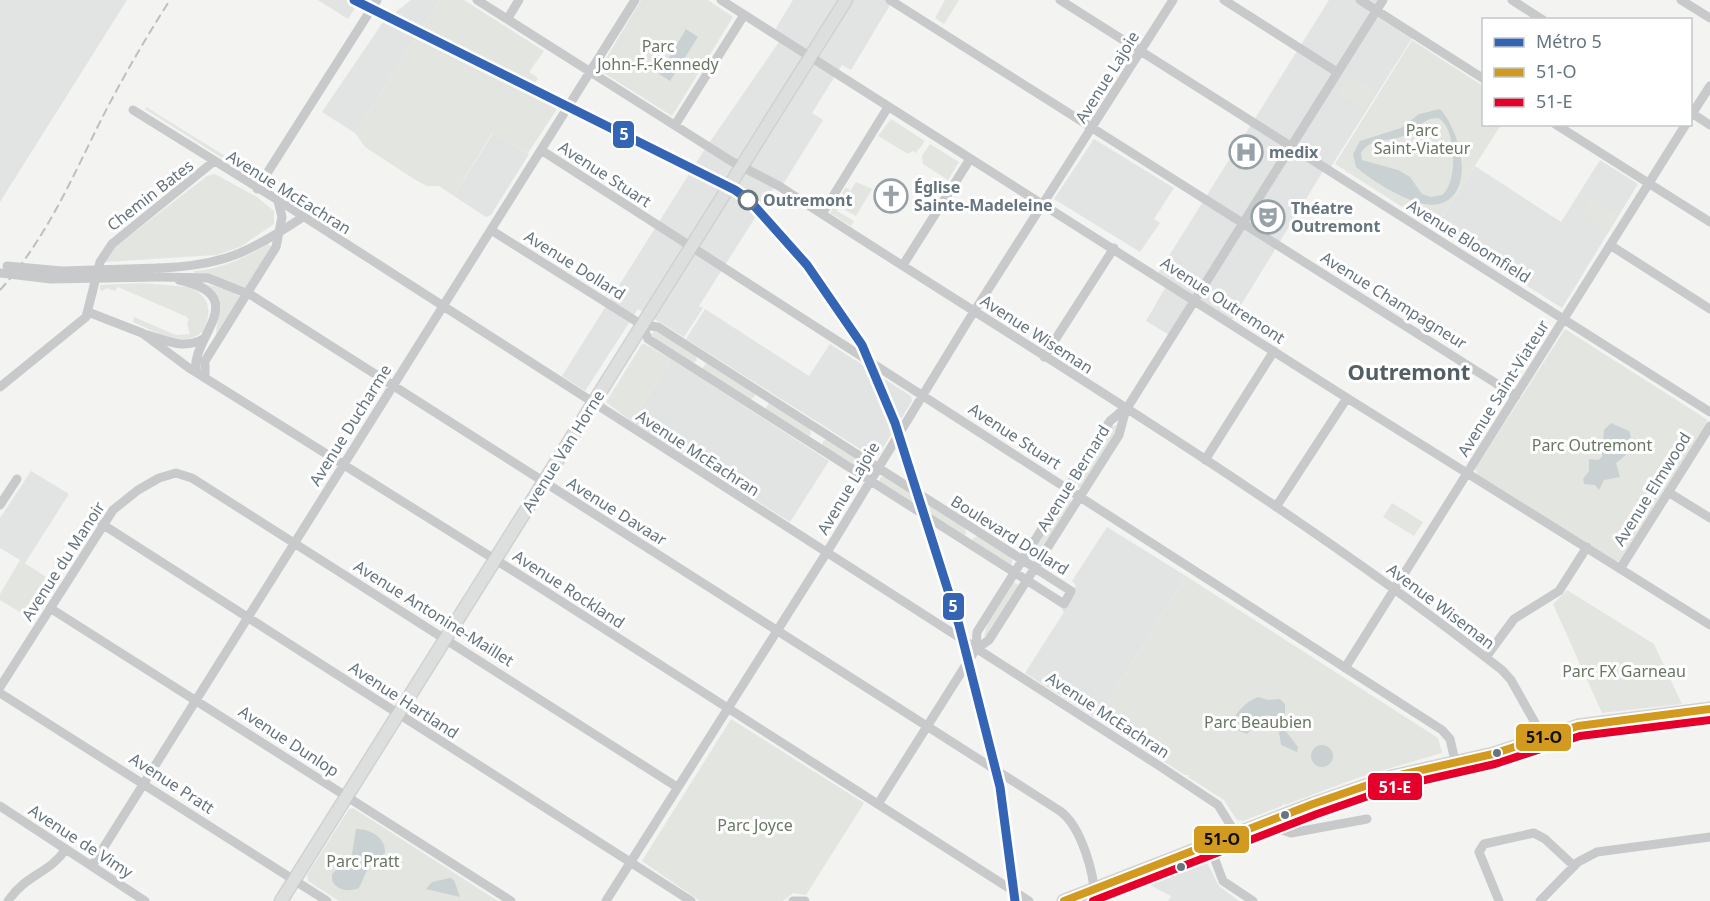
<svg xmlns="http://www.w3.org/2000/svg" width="1710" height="901" viewBox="0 0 1710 901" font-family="'Noto Sans',sans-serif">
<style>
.built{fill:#e2e3e3}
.green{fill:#e3e6e0}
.water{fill:#c9d1d2;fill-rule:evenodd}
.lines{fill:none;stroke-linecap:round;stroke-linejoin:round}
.major-casing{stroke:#d0d1d2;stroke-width:15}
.minor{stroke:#c8c9ca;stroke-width:9}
.major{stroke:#dddede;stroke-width:12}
.rail{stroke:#bebfc0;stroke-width:2;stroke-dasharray:9 4.5;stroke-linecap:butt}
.minor-bridge{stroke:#c8c9ca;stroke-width:9}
.bus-1-casing{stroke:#fff;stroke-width:12}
.bus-2-casing{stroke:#fff;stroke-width:12}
.bus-1{stroke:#d39a20;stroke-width:8}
.bus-2{stroke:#e4002b;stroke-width:8}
.metro-1-casing{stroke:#fff;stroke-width:14}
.metro-1{stroke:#3465b4;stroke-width:9}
.stop-dot{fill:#fff;stroke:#66757f;stroke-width:3}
.bus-dot{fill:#66757f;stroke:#fff;stroke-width:2}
.labels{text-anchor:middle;stroke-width:6;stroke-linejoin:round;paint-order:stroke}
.park-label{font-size:16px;fill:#697764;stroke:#fff}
.street-label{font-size:16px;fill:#66757f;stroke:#fff}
.poi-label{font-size:16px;font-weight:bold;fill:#66757f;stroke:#fff;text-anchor:start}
.stop-label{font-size:16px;font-weight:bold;fill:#66757f;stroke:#fff;text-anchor:start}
.district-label{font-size:22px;font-weight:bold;fill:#535e65;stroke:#fff}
.line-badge{stroke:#fff;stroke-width:2}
.badge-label{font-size:16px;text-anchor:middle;font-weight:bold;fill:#fff}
.pale-badge-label{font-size:16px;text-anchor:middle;font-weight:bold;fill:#111}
</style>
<rect width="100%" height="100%" fill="#f3f3f2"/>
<path class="built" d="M0,0H127L0,202Z
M318,0H360L348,19Z
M411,0H440L355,133L322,112L383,22Z
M793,0H893L851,70L842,65L812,113L823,120L782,186L777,183L699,306L703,308L684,337L638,309L585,391L562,376L703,152L781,39L773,33Z
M1329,0H1382L1376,10L1414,35L1329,170L1325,168L1230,323L1194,300L1171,336L1146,321L1168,283L1157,275Z
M493,133L529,154L491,215L486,217L454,196Z
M1094,139L1174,188L1154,219L1160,223L1140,252L1054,199Z
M1600,160L1638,184L1562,308L1435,228L1475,166L1561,222Z
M705,309L809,376L830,344L911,396L912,401L876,459L686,339Z
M671,359L829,461L790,522L632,422Z
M31,471L69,494L25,563L0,548V518Z
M1107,527L1186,576L1097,719L1025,673L1064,612L1062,610L1076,585L1072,581Z
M1205,859L1219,886L1239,901H1168L1171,896L1146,883Z"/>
<path class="green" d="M440,0H464L544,51L529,72L538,78L531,90L559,106L528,153L492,133L454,196L439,186H427L414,179L365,147L355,133Z
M641,0H708L733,17L672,116L599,70Z
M945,0H959L944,24L935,18Z
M1412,40L1483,86L1484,124L1501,125L1435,228L1335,164Z
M1349,75L1375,91L1364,109L1338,92Z
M146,107L251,172L249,175L145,109Z
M891,119L925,141L916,153L913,151L908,154L878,136Z
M930,144L959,162L948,180L923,164L922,156Z
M215,174L257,197L274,211V224L240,247L217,255L105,262L115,247L207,176Z
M856,182L872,189L856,216L840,207Z
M846,187L850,190L837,211L854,221L851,226L830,213Z
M1590,197L1619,215L1605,236L1595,226L1596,223L1582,214L1591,200Z
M268,244L271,246L247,288L222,279L194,273V271C221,269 245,258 268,244Z
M142,283L190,287C210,297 212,311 204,330C184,351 155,331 133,322L134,317L176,335L190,334L187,324L189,319L185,316L118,287L115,291L107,288L102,291L100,289V285Z
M203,283L227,290L241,297L216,334C218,304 225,312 203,283Z
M1565,329L1708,420L1620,561H1616L1478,475L1475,469Z
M656,330L696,355L697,361L691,363L650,335Z
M642,344H645L671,359L632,422L606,402Z
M706,363L755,394V396L750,400L702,369Z
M769,403L810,428L811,434L809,436L765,409Z
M1117,425L1116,432L1081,488H1077L1075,484L1112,426Z
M828,439L867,464V471L863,473L822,446L823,441Z
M885,476L919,497V503L917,505L880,483V478Z
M1067,497L1072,502L1035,560L1032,559L1030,552Z
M1392,503L1423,522L1414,536L1383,517Z
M930,506L965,528L966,534L963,536L927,514L926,508Z
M978,536L1012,557V564L1010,566L973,541V538Z
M20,560L57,584L31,619L0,600V594Z
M1186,576L1438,738L1442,753L1357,778L1285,805L1284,803L1282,806L1243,821L1237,820L1224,800L1188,777L1189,775H1185L1097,719Z
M1013,582L1019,585L988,635L984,637L988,620Z
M1567,590L1654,644L1682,704L1602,713L1553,604Z
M731,719L864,803L806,895L793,893L783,901H700L642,861Z
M353,808L498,901H339L308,881L307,875L349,809Z"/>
<path class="water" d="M686,29L698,37L670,81L659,74Z
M1440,109C1459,129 1478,193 1439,204C1417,210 1372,181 1356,167L1353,154L1360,141L1401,128L1419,114ZM1438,118C1457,127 1458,184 1442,195L1431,197L1422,194L1410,177L1398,170L1362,160L1361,153C1370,136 1395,143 1409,133C1420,126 1425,118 1438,118Z
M1611,423L1629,431L1631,437L1623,443L1626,455L1616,463L1620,477L1604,480L1599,490L1595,485L1584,484L1583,479L1589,471V459L1598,460L1602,457L1604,430Z
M1258,697L1268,700L1280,699L1285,704V730L1298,747L1297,752L1281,745L1279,732L1282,727C1277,715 1268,713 1256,718L1253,728L1247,734L1239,731L1232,722C1237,711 1247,701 1258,697Z
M1311 756a11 11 0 1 1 22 0a11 11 0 1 1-22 0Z
M356,829C371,829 386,838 385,853L369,866L359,888C349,892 338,891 332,881V874L352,854Z
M450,878L454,880L460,897L426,889L432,882Z"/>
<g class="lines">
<g class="major-casing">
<path id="major" d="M281,901L846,0
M1064,901L1313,804L1391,777L1493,754L1578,726L1710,709"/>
</g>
<path class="minor" d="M477,0L731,161L779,186L822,214C1051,362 1287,502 1502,670L1511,680L1543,737
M721,0L1347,398L1710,625
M890,0L1516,396
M1060,0L1710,412
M1224,0L1337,72
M1360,0L1484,79
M1512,0L1543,20
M1681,0L1710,18
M508,18L519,0
M133,110L289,207L1158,765L1218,805L1236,834
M1690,112L1710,125
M1690,117L1710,86
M1555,124L1710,222
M675,125L744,15
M541,150L1442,730L1450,739L1455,761
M257,189L377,0
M822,214L888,107
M491,230L642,325L658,327L1071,591L1064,604L648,339L642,325
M1610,245L1710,309
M903,265L970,159
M159,268C223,266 250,252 303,217
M159,277L208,278L251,295L1060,811C1081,826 1096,876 1094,901
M179,280C254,296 190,338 196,371
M88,312L142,333L189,368L531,582L1029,901
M144,334C167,340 183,351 205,338
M1044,357L1114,248
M205,376V361L276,247L282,217L278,201
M0,387L86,317L100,262L112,244L213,162
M1205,460L1274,351
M1668,492L1710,518
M0,505L17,479
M1276,507L1347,398
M102,524L691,901
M1620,569L1710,426
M50,608L511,901
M976,649L977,632L1110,421L1129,405L1383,0
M1486,657L1514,619L1559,591L1587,547
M1345,668L1686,124
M0,687L113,510L138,490L159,478L176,473L192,478L677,787
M0,693L327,901
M878,804L976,649L989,640L1119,435L1126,409
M0,806L145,901
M1277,818L1282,830L1291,833L1367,819
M1209,844L1223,881L1253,901
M92,866L635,0
M8,901C27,873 48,875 66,849
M606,901L832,544L968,321L1173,0
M793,901H805
M1499,901L1479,852L1484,844L1534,833L1545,839L1574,866
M1540,901L1578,862L1597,852L1710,837"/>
<use href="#major" class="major"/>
<path class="rail" d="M0,290C43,243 69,185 97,128C119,84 143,42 170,0"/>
<path class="minor-bridge" d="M7,266L62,271L159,268
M0,273L51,279L159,277"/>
<g class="bus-1-casing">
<path id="bus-1" d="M1064,901L1313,804L1391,777L1493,754L1578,726L1710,709"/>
</g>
<g class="bus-2-casing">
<path id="bus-2" d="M1093,901L1317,814L1394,787L1495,764L1580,736L1710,720"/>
</g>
<use href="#bus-1" class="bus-1"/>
<use href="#bus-2" class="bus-2"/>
<g class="metro-1-casing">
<path id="metro-1" d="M354,0L735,190L749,200L807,265L862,345L895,423L959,625L1000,787L1015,901"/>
</g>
<use href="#metro-1" class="metro-1"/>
</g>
<defs>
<g id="hospital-ring" transform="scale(1.725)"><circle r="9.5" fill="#fff" stroke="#97a1a7" stroke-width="1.5"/><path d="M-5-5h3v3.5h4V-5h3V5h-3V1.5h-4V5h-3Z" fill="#97a1a7"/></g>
<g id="church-ring" transform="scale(1.725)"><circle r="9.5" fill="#fff" stroke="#97a1a7" stroke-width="1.5"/><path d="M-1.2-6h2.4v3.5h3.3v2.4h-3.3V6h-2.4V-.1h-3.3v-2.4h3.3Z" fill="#97a1a7"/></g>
<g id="theatre-ring" transform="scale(1.725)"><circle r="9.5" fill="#fff" stroke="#97a1a7" stroke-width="1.5"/><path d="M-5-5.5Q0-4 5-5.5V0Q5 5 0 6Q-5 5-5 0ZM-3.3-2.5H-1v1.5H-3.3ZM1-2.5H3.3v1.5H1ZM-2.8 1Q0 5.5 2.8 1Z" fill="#97a1a7"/></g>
</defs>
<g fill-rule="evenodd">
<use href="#hospital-ring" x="1246" y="152"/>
<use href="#church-ring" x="891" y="196"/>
<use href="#theatre-ring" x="1268" y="217"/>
</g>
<circle class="stop-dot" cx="748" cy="200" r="9"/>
<g class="bus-dot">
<circle cx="1497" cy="753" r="5"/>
<circle cx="1285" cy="815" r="5"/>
<circle cx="1181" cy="867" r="5"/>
</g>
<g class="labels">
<g class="park-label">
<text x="658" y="52">Parc<tspan x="658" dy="18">John-F.-Kennedy</tspan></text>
<text x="1422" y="136">Parc<tspan x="1422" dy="18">Saint-Viateur</tspan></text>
<text x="1592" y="451">Parc Outremont</text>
<text x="1624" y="677">Parc FX Garneau</text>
<text x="1258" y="728">Parc Beaubien</text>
<text x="755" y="831">Parc Joyce</text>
<text x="363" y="867">Parc Pratt</text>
</g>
<g class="street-label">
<text transform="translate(1107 77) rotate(-58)" y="6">Avenue Lajoie</text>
<text transform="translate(605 174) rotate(33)" y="6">Avenue Stuart</text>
<text transform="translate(289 192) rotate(32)" y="6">Avenue McEachran</text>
<text transform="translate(150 195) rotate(-38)" y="6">Chemin Bates</text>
<text transform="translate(1469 241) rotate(32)" y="6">Avenue Bloomfield</text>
<text transform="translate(575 265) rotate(32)" y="6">Avenue Dollard</text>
<text transform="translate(1223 300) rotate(33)" y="6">Avenue Outremont</text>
<text transform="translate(1394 300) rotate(32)" y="6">Avenue Champagneur</text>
<text transform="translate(1037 334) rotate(33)" y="6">Avenue Wiseman</text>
<text transform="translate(1503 388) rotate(-58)" y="6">Avenue Saint-Viateur</text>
<text transform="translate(350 425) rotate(-58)" y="6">Avenue Ducharme</text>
<text transform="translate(1015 436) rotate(33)" y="6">Avenue Stuart</text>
<text transform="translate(563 451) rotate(-58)" y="6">Avenue Van Horne</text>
<text transform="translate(698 453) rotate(33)" y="6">Avenue McEachran</text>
<text transform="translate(1073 478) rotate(-58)" y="6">Avenue Bernard</text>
<text transform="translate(848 488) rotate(-59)" y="6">Avenue Lajoie</text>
<text transform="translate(1652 489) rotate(-58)" y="6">Avenue Elmwood</text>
<text transform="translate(617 511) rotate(32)" y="6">Avenue Davaar</text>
<text transform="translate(1010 535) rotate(32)" y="6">Boulevard Dollard</text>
<text transform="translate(63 561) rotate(-57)" y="6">Avenue du Manoir</text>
<text transform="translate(569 589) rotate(33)" y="6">Avenue Rockland</text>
<text transform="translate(1441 606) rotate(37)" y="6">Avenue Wiseman</text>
<text transform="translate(434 613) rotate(32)" y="6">Avenue Antonine-Maillet</text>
<text transform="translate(404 700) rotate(33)" y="6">Avenue Hartland</text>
<text transform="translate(1108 715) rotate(33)" y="6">Avenue McEachran</text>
<text transform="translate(289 741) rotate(33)" y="6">Avenue Dunlop</text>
<text transform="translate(172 783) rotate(33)" y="6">Avenue Pratt</text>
<text transform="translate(81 841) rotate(33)" y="6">Avenue de Vimy</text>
</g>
<g class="poi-label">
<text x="1269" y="158">medix</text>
<text x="914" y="193">Église<tspan x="914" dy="18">Sainte-Madeleine</tspan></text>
<text x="1291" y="214">Théatre<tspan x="1291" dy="18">Outremont</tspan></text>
</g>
<g class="stop-label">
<text x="763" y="206">Outremont</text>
</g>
<g class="district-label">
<text x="1409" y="380">Outremont</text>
</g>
</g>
<g class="line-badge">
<rect x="612" y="120" width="23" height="29" rx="6" fill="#3465b4"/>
<rect x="942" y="592" width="23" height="29" rx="6" fill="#3465b4"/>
<rect x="1515" y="723" width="57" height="29" rx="6" fill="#d39a20"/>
<rect x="1367" y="772" width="56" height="29" rx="6" fill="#e4002b"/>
<rect x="1193" y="825" width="57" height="29" rx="6" fill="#d39a20"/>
</g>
<g class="badge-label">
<text x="624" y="140">5</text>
<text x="953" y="612">5</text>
<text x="1395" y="793">51-E</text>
</g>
<g class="pale-badge-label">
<text x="1544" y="743">51-O</text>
<text x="1222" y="845">51-O</text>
</g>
<rect x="1482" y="18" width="210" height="108" fill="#ffffff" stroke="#c2c8cc" stroke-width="1.5"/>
<rect x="1494" y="38" width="30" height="9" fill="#3465b4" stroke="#c2c8cc" stroke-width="1.5"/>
<text x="1536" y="48" font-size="18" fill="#66757f">Métro 5</text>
<rect x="1494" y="68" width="30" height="9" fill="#d39a20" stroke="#c2c8cc" stroke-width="1.5"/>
<text x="1536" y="78" font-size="18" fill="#66757f">51-O</text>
<rect x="1494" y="98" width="30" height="9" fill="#e4002b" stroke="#c2c8cc" stroke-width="1.5"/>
<text x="1536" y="108" font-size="18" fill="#66757f">51-E</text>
</svg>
